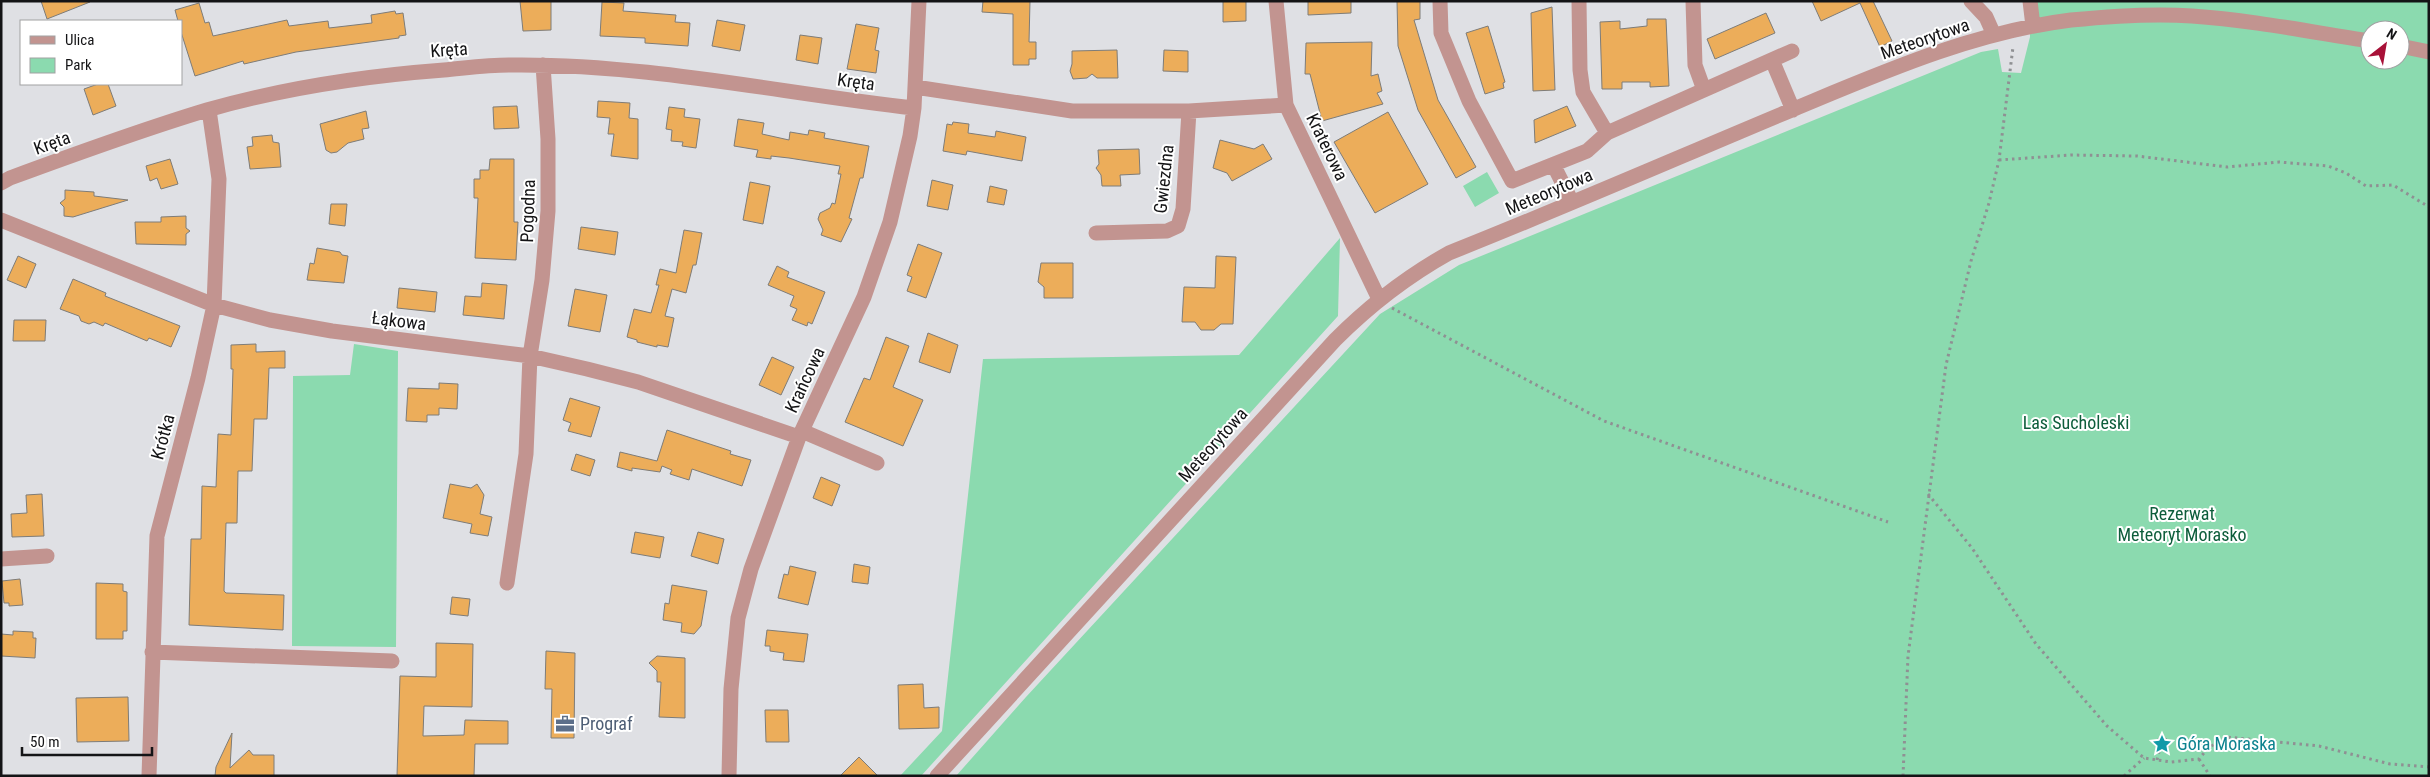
<svg xmlns="http://www.w3.org/2000/svg" width="2430" height="777" viewBox="0 0 2430 777" font-family="'Roboto Condensed',sans-serif">
<style>
.green{fill:#8bdaaf;fill-rule:evenodd}
.building{fill:#ecad5a;stroke:#7e7c78}
.lines{fill:none;stroke-linecap:round;stroke-linejoin:round}
.path{stroke:#8f9093;stroke-width:3;stroke-dasharray:2.5 4;stroke-linecap:butt}
.minor{stroke:#c29490;stroke-width:15}
.labels{text-anchor:middle;stroke-width:4;stroke-linejoin:round;paint-order:stroke}
.street-label{font-size:18px;fill:#141416;stroke:#fff}
.park-label{font-size:18px;fill:#0d5d3b;stroke:#fff}
.service-label{font-size:18px;fill:#4e5e75;stroke:#fff;text-anchor:start}
.culture-label{font-size:18px;fill:#0d838f;stroke:#fff;text-anchor:start}
</style>
<rect width="100%" height="100%" fill="#dfe0e4"/>
<path class="green" d="M2032,1H2429V776H956L1026,697L1380,314L1459,265L1981,52L1998,49L2002,72L2021,73L2030,37V5ZM2370,30H2400V60H2370Z
M1487,172L1499,193L1475,207L1463,186Z
M1340,238L1338,316L921,776H900L942,731L983,359L1239,355Z
M354,344L398,351L396,647L292,646L293,376L350,375Z"/>
<path class="building" d="M41,1H90V2L47,19Z
M520,1H551V30L523,31Z
M983,1H1030L1029,42H1036V59H1029V65H1013V14L982,12Z
M1223,1H1246V21L1223,22Z
M1308,1H1351V13L1308,15Z
M1397,1H1420V19L1414,20L1438,100L1476,167L1456,178L1418,110L1398,46Z
M1812,1H1873L1892,41L1880,47L1860,3L1821,21Z
M602,2L624,3L623,11L676,15L675,22L690,23L688,46L645,43V38L600,36Z
M199,3L205,23L209,22L213,36L287,20L289,26L328,21L329,28L372,23L371,15L395,11L396,14L403,13L406,35L399,36V38L296,52L244,64L243,61L195,76L181,32V21H178L175,10Z
M1552,7L1555,90L1533,91L1531,13Z
M1766,13L1775,33L1715,59L1707,39Z
M1647,19H1666L1669,86L1650,87V82H1622V89H1602L1600,22L1620,21V29L1647,26Z
M717,20L745,25L740,51L712,46Z
M856,24L879,28L875,50L879,51L876,73L847,69Z
M1488,26L1505,82L1503,83L1504,88L1485,94L1466,33Z
M800,35L822,38L818,64L796,60Z
M1372,42L1371,76L1378,74L1382,91L1377,93L1383,104L1322,121L1310,74H1305L1306,43Z
M1117,50L1118,78H1097L1092,74L1087,78L1073,79L1070,71L1072,64V51Z
M1164,50L1188,51V72L1163,71Z
M98,84H108L116,106L93,115L84,89Z
M598,101L630,103L629,118L638,119V159L611,156L614,134H608L610,118L597,117Z
M517,106L519,128L494,129L493,107Z
M1567,106L1576,126L1535,143L1534,120Z
M669,107L685,109L684,117L700,119L696,148L682,146L683,142L671,141L672,130L666,129Z
M366,111L369,128L362,129L364,139L348,143L337,152L331,153L326,150L320,124Z
M1388,112L1428,184L1375,213L1334,142Z
M738,119L764,123L762,134L789,140L790,132L808,135L809,130L825,133L824,138L869,146L863,178H860L849,218L852,219L841,242L821,235L823,230L818,219L820,213L830,208L832,203L835,204L841,174H838L840,166L789,158L771,156V159L756,157L758,150L734,146Z
M953,122L969,124L968,133L995,137L996,131L1026,137L1022,161L967,151L966,155L943,151L947,124L952,125Z
M272,135L273,142L279,143L281,167L250,169L247,147L253,146L252,137Z
M1220,140L1254,149L1263,144L1272,159L1232,181L1227,173L1213,168Z
M1139,149L1140,174L1120,175L1121,186H1102L1101,175L1096,168L1099,164L1098,150Z
M170,159L178,184L161,189L157,178L150,181L146,166Z
M490,159H514V222H518L516,260L475,258L478,198H474V179H480V170H489Z
M932,180L953,185L948,210L927,206Z
M750,182L770,186L763,224L743,220Z
M990,186L1007,190L1004,205L987,202Z
M65,190L94,192V196L128,200L73,217L64,216V207L60,203L65,199Z
M331,204H347L345,226L329,224Z
M186,216V228L190,231L186,234V245L136,244L135,222H161V217Z
M581,227L618,232L615,255L578,249Z
M684,230L702,233L696,265H693L686,293L672,289L665,316L674,318L668,347L657,345V347L637,342V340L627,337L634,309L651,313L659,285H656L660,269L676,273Z
M918,244L942,253L926,298L907,291L912,277L907,275Z
M317,248L340,252L342,255L348,256L344,283L307,280L310,263L314,264Z
M18,256L36,264L26,288L7,280Z
M1216,256L1236,257L1233,324H1221L1214,330H1201L1195,322H1182L1184,287L1215,288Z
M1041,263H1073V298H1044V287L1038,282Z
M777,266L789,272L787,277L825,292L812,324L808,322L807,326L792,320L797,309L790,306L794,296L768,285Z
M73,279L106,293L105,296L180,326L171,347L149,338L147,341L105,323L103,326L94,322L89,324L81,321L79,316L60,309Z
M482,283L507,285L504,319L463,315L465,296L481,297Z
M399,288L437,292L435,312L397,308Z
M575,289L607,295L600,332L568,326Z
M14,320H46L45,341H13Z
M928,333L958,345L950,373L919,362Z
M886,337L909,346L893,387L923,400L903,446L845,422L864,378L870,380Z
M256,344V352L285,351V368H269L267,419H254L252,471H238L237,523H226L224,591L226,593L284,595L283,630L189,625L191,539H201L202,486L216,487L218,434L231,435L233,369H231V345Z
M772,357L794,367L781,395L759,385Z
M439,383L458,384L457,409L439,408V415H427V422L406,421L408,388L439,389Z
M570,398L600,407L591,437L568,431L571,423L563,420Z
M667,430L731,451L730,454L751,460L742,486L692,469L689,480L670,474L672,470L662,466L660,472L632,468V471L617,467L620,452L657,461Z
M576,454L595,460L590,476L571,470Z
M821,477L840,485L832,506L813,498Z
M450,484L471,488L477,484L484,495L480,514L492,517L488,536L470,533L472,524L443,518Z
M42,494L44,536L12,537L11,514L27,513L26,495Z
M635,532L664,537L660,558L631,553Z
M698,532L724,539L718,564L691,556Z
M854,564L870,567L868,584L852,582Z
M790,566L816,572L808,605L778,598L784,574L788,575Z
M20,579L23,605L9,606V603H4L2,581Z
M96,583L123,584V591L127,592V631H123V639H96Z
M672,585L707,591L701,626L694,634L681,632L682,623L663,620L665,603L669,604Z
M452,597L470,599L468,616L450,614Z
M767,630L808,634L804,662L783,660L784,653L770,651V646H765Z
M13,631L33,632V638H36L35,658L1,656V634L13,635Z
M436,643L473,644L472,707L424,706L423,736L464,735L465,720L508,721V744H475L474,776H397L400,676L436,677Z
M546,651L575,653L574,738H551L552,689H545Z
M657,656L685,658V718L659,717L661,682H657V671L649,663Z
M923,684L924,708L939,707V728L899,729L898,685Z
M128,697L129,741L77,742L76,698Z
M765,710H788L789,742H766Z
M232,733L230,768L249,750L253,755H274V776H215L216,767Z
M859,757L878,776H840Z"/>
<g class="lines">
<path class="path" d="M1999,160L2071,155L2137,156L2227,167L2279,162L2328,166L2346,173L2366,186L2393,185L2429,207
M1392,308L1604,421L1888,522
M1928,494L1972,548L2036,644L2107,726L2144,758L2171,762L2199,759L2208,748L2226,737L2319,746L2390,764L2429,767
M2199,759L2210,776
M2157,760L2159,752L2165,750L2168,745L2167,740L2162,738L2157,740L2156,745L2159,752
M1903,776L1908,656L1946,365L1971,261L1989,203L1999,160L2013,47
M2124,776L2144,758"/>
<path class="minor" d="M1276,1L1286,105L1379,299
M1440,1L1441,33L1469,101L1512,181L1587,151L1607,133
M1579,1L1580,70L1583,92L1607,133L1792,51
M1693,1L1695,65L1704,90
M1971,1L1986,17L1994,35
M2030,1L2033,26
M2400,46L2429,52
M1772,60L1793,110
M915,87L1072,111H1189L1286,105
M1554,166L1572,202
M1,183L10,178C75,154 141,130 207,110C284,88 364,76 444,70C466,68 487,65 509,65C645,63 779,93 914,108
M1,220L214,305L270,320L332,331L530,356L587,369L638,382L799,437
M1096,233L1167,231L1178,226L1183,209L1189,111
M802,431L877,463
M1,559L47,556
M507,583L526,454L530,356L542,280L548,211V139L543,65
M152,652L392,661
M149,776L157,536L198,378L214,305L219,179L209,110
M729,776L731,689L738,618L751,569L799,437L864,297L890,222L910,136L914,108L919,1
M937,776L1335,340C1370,305 1406,277 1449,253C1565,207 1679,157 1794,109C1883,72 1974,32 2071,20C2111,16 2152,13 2192,16C2252,20 2311,32 2370,41"/>
</g>
<defs>
<g id="office-bare" transform="scale(1.5)"><path d="M-6-3h4V-5.5h4V-3h4V5H-6ZM-1-4.5V-3h2v-1.5ZM-6 0V1H6V0Z" fill="#5c6f8a" stroke="#fff" stroke-width="2.5" paint-order="stroke"/></g>
<g id="sight-bare" transform="scale(1.5)"><path d="M0-6L1.8-2.2L6-1.7L2.9 1.2L3.7 5.4L0 3.3L-3.7 5.4L-2.9 1.2L-6-1.7L-1.8-2.2Z" fill="#0f9aa8" stroke="#fff" stroke-width="2.5" paint-order="stroke"/></g>
</defs>
<g fill-rule="evenodd">
<use href="#office-bare" x="565" y="724"/>
<use href="#sight-bare" x="2162" y="744"/>
</g>
<g class="labels">
<g class="street-label">
<text transform="translate(1925 39) rotate(-19)" y="6">Meteorytowa</text>
<text transform="translate(449 50) rotate(-4)" y="6">Kręta</text>
<text transform="translate(856 82) rotate(8)" y="6">Kręta</text>
<text transform="translate(52 143) rotate(-20)" y="6">Kręta</text>
<text transform="translate(1327 147) rotate(64)" y="6">Kraterowa</text>
<text transform="translate(1164 179) rotate(-84)" y="6">Gwiezdna</text>
<text transform="translate(1549 192) rotate(-23)" y="6">Meteorytowa</text>
<text transform="translate(528 211) rotate(-88)" y="6">Pogodna</text>
<text transform="translate(399 321) rotate(7)" y="6">Łąkowa</text>
<text transform="translate(805 380) rotate(-65)" y="6">Krańcowa</text>
<text transform="translate(163 437) rotate(-75)" y="6">Krótka</text>
<text transform="translate(1213 445) rotate(-48)" y="6">Meteorytowa</text>
</g>
<g class="park-label">
<text x="2076" y="429">Las Sucholeski</text>
<text x="2182" y="520">Rezerwat<tspan x="2182" dy="21">Meteoryt Morasko</tspan></text>
</g>
<g class="service-label">
<text x="580" y="730">Prograf</text>
</g>
<g class="culture-label">
<text x="2177" y="750">Góra Moraska</text>
</g>
</g>
<rect width="2430" height="777" fill="none" stroke="#141416" stroke-width="5"/>
<rect x="20" y="20" width="162" height="65" fill="#ffffff" stroke="#a1a1a2"/>
<rect x="30" y="36" width="25" height="8" fill="#c29490" stroke="#a1a1a2"/>
<text x="65" y="45" font-size="15" fill="#141416">Ulica</text>
<rect x="30" y="58" width="25" height="15" fill="#8bdaaf" stroke="#a1a1a2"/>
<text x="65" y="70" font-size="15" fill="#141416">Park</text>
<g transform="translate(2385 45) rotate(31)"><circle r="24" fill="#ffffff" stroke="#a1a1a2"/>
<path d="M0-4L9 19L0 12L-9 19Z" fill="#a81138"/>
<text y="-8" font-size="14" font-weight="bold" text-anchor="middle" fill="#141416">N</text>
</g>
<path d="M22 747v8h130v-8" fill="none" stroke="#141416" stroke-width="2.5"/>
<text x="30" y="747" font-size="15" fill="#141416" stroke="#ffffff" stroke-width="4" paint-order="stroke">50 m</text>
</svg>
